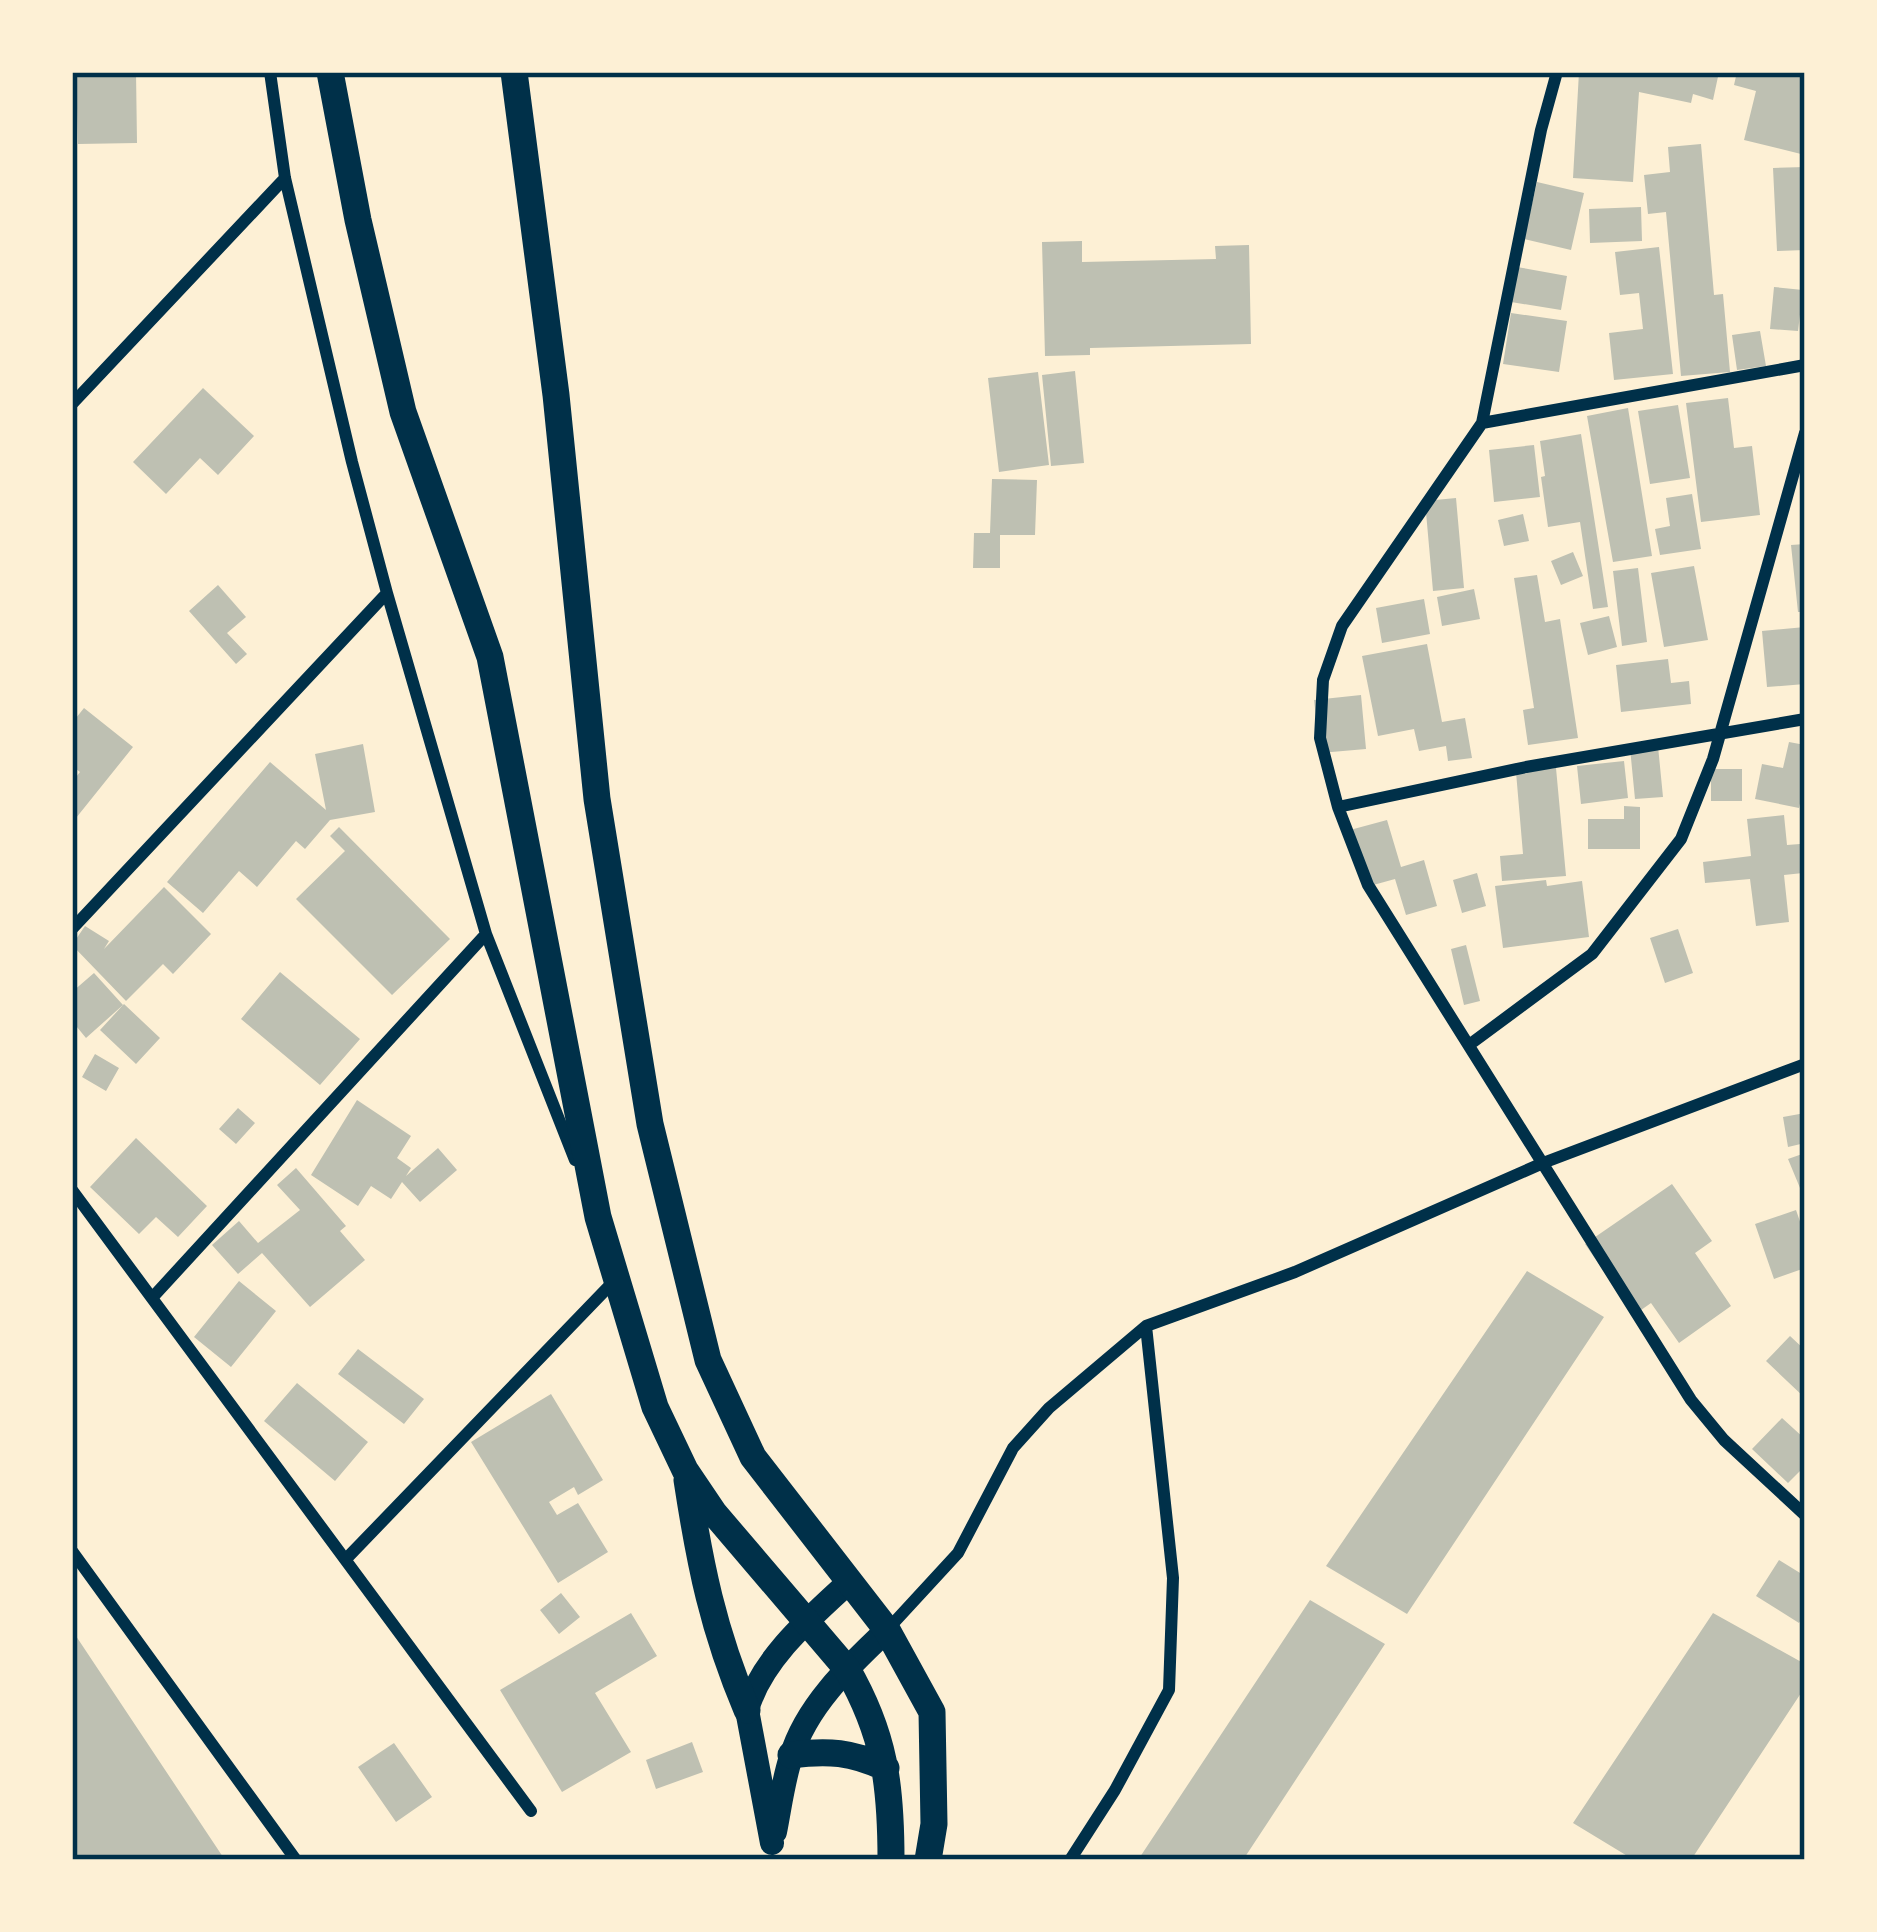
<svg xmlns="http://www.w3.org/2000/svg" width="1877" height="1932" viewBox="0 0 1877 1932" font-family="'IBM Plex Serif',serif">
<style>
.building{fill:#bec0b2}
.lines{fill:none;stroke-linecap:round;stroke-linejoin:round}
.minor{stroke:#003049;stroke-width:12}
.secondary{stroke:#003049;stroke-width:24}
.primary{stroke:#003049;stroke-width:27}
.neatline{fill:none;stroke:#003049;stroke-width:4.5}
</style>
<rect width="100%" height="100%" fill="#fdf0d5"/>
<path class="building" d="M76,72H136L137,143L78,144Z
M1579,72H1719L1713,100L1693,94L1691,103L1639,92L1633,182L1573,178Z
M1737,72H1805V155L1744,140L1756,91L1734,85Z
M1701,144L1714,295L1723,294L1730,372L1681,376L1666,212L1648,214L1644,175L1670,172L1668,147Z
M1805,167V250L1777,251L1773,168Z
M1537,182L1584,193L1571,250L1524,239Z
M1641,207L1642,241L1590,243L1589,209Z
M1082,241V262L1216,259L1215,246L1249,245L1251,344L1090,348V355L1045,356L1042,242Z
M1659,247L1673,374L1614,380L1609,333L1643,329L1639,293L1620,295L1615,252Z
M1517,267L1567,276L1561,310L1511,302Z
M1774,287L1803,290L1798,331L1770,329Z
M1511,313L1567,321L1559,372L1503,364Z
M1760,331L1766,366L1737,370L1732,335Z
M1075,371L1084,463L1051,466L1042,375Z
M1038,372L1049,465L999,472L988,378Z
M203,388L254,436L218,475L200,458L166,494L133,462Z
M1728,398L1734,448L1752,446L1760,515L1701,522L1686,403Z
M1678,405L1690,478L1650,484L1638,411Z
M1628,408L1652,556L1613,562L1587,416Z
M1581,434L1608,607L1593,609L1580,522L1548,527L1541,477L1545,476L1540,441Z
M1534,445L1540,497L1494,502L1489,450Z
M992,479L1037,480L1035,535H1000V568H973L974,533H990Z
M1692,494L1701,549L1660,555L1655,529L1670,526L1666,498Z
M1456,498L1464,588L1433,591L1425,501Z
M1523,514L1529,541L1504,546L1498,520Z
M1805,544V612H1798L1791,545Z
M1573,552L1583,576L1561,585L1551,561Z
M1694,566L1708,640L1664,647L1651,573Z
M1638,568L1647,642L1622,646L1613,571Z
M1537,575L1545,622L1560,619L1578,738L1528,745L1523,710L1534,708L1514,578Z
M218,585L246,617L227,633L247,654L236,664L189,611Z
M1474,589L1480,619L1442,626L1437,597Z
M1424,599L1430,634L1382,643L1376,608Z
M1609,616L1617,647L1588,655L1580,623Z
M1805,627V684L1767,687L1762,631Z
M1427,644L1442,722L1465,718L1472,758L1448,761L1446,746L1419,751L1414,729L1378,736L1362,656Z
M1668,659L1671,683L1689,681L1691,704L1621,712L1616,665Z
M1361,695L1366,749L1320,753L1314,700Z
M84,708L133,747L72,823V782L80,772L72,766V723Z
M1789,742L1805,745V780L1799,808L1755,799L1762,764L1783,768Z
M363,744L375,812L330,820L305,849L296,841L257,887L239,871L203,913L167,882L270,762L326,810L315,754Z
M1658,746L1663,797L1635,799L1630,748Z
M1624,761L1628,798L1581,804L1577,766Z
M1556,768L1566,876L1502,881L1500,856L1523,854L1516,772Z
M1711,769H1742V801H1711Z
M1624,806L1640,807V849H1588V819H1624Z
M1784,815L1787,845L1800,844L1803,873L1784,875L1789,922L1756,926L1750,879L1705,883L1703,862L1751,856L1747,819Z
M1387,820L1401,867L1424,860L1437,906L1406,915L1395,879L1366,887L1350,830Z
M339,827L450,939L392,995L296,899L345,851L330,836Z
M1477,873L1486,906L1462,913L1453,880Z
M1546,880L1547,886L1582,881L1589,937L1503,948L1495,886Z
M164,887L211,934L173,974L163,964L126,1001L72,945L85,926L109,941L104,949Z
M1678,929L1693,973L1665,983L1650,938Z
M1466,945L1480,1001L1464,1005L1451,949Z
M280,972L360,1039L320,1085L241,1019Z
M94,973L123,1005L86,1038L72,1021V992Z
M124,1004L160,1038L136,1064L100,1030Z
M95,1054L119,1068L106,1091L82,1077Z
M357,1100L411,1136L397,1158L411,1168L406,1176L438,1148L457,1170L420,1202L402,1182L391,1199L371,1186L358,1206L311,1175Z
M238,1108L255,1123L236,1144L219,1129Z
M1805,1113V1143L1788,1147L1783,1117Z
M136,1138L207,1206L178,1237L156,1217L139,1234L90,1187Z
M1805,1153V1186L1800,1188L1788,1159Z
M296,1168L346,1226L340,1231L365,1260L310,1307L262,1253L238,1274L212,1245L239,1221L258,1243L300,1210L277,1185Z
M1672,1184L1712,1241L1695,1253L1731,1306L1679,1343L1651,1303L1634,1315L1585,1244Z
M1796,1210L1805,1236V1268L1774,1279L1755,1224Z
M1527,1271L1604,1317L1407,1614L1326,1566Z
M239,1281L276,1311L231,1367L194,1337Z
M1790,1336L1805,1350V1398L1766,1361Z
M358,1349L424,1399L404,1424L338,1374Z
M297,1383L368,1442L335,1481L264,1421Z
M551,1394L603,1480L578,1495L574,1487L549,1502L557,1515L578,1503L608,1552L558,1583L471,1442Z
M1782,1418L1805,1439V1466L1788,1483L1752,1449Z
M1779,1560L1805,1576V1613L1799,1623L1756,1596Z
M561,1593L580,1617L559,1634L540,1610Z
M1310,1600L1385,1644L1243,1860H1138Z
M631,1613L657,1656L595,1693L631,1752L562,1792L500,1690Z
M1713,1613L1805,1664V1687L1691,1860H1634L1573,1823Z
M72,1630L225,1860H72Z
M692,1742L703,1772L656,1789L646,1760Z
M394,1743L432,1797L396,1822L358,1767Z"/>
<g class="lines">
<path class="minor" d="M270,72L285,178L352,462L387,593L486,934L575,1160
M1557,72L1541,130L1482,423L1342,626L1323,680L1320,738L1338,807L1368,885L1691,1400L1724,1440L1805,1515
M72,404L285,178
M1482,423L1805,365
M1338,807L1526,767L1805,719
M72,929L387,593
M1469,1045L1592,954L1681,839L1713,759L1805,433
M72,1190L531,1811
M152,1298L486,934
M72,1551L296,1860
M346,1559L616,1279
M888,1629L958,1553L1013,1448L1049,1408L1146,1326L1295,1272L1543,1163L1805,1064
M1070,1860L1115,1790L1169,1690L1173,1578L1146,1326"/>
<path class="secondary" d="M775,1832C780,1807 783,1781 791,1757C806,1706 849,1666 887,1630
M772,1843L747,1710C761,1659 812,1616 850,1581"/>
<path class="primary" d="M330,72L358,220L403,412L490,657L598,1217L655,1407L685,1470L714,1513L847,1669C885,1735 891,1785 891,1860
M514,72L556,395L597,799L650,1124L708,1360L753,1457L887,1630L932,1712L934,1824L928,1860
M687,1480C700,1565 713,1630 747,1710
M791,1755C828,1750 852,1752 886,1768"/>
</g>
<rect width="1877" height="1932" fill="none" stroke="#fdf0d5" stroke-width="150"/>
<rect x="75" y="75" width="1727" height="1782" class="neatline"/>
</svg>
